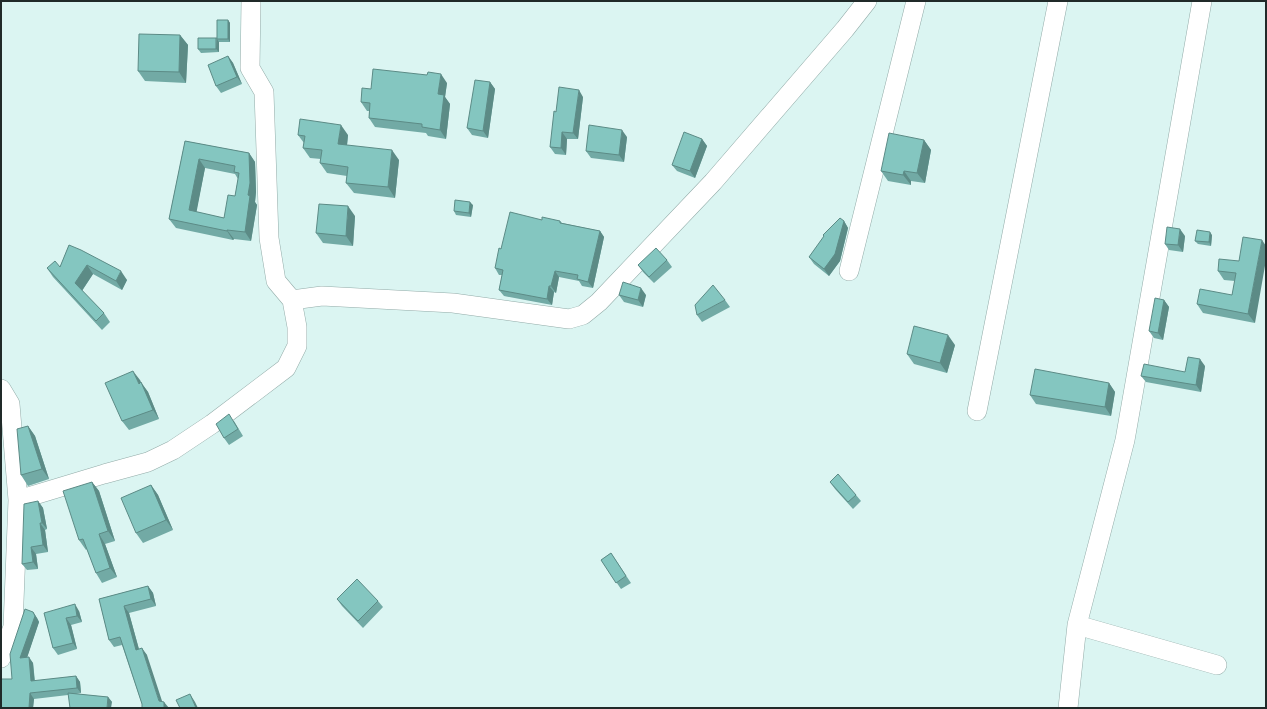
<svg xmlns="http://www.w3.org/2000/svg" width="1267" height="709" viewBox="0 0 1267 709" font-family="Montserrat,sans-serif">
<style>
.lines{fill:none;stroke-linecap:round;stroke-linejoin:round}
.minor-casing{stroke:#92aba8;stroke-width:20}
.minor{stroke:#fff;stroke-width:19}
.wall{fill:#72aaa5;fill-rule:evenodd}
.shaded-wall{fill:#5c8b86}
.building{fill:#84c6c0;stroke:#5c8b86;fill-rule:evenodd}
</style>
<rect width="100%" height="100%" fill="#dbf5f2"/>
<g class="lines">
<g class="minor-casing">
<path id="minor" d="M251,1L250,68L264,92L269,238L276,281L292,300
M849,271L916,1
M292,300L322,296L453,303L569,319L583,315L599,302L713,182L845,29L867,1
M1,389L10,404L18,500
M977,411L1058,1
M1077,625L1217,665
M1,658L13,627L18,500L104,474L148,462L173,450L212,424L286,368L297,346V327L292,300
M1068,708L1077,625L1125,440L1202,1"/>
</g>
<use href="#minor" class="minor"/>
</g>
<path class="wall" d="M228,20L230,23V42H219V52L201,53L198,49L216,38Z
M180,35L188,45L186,83L145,81L138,71Z
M228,56L233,63L242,84L221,93L216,86Z
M490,82L495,89L488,138L472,135L467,128Z
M447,83L445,97L450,104L446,139L428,136L426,133L375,127L369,118V111H367L361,102L371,89Z
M583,97L578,139H567L566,155L555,154L550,147L556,112Z
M298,135H348L347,145L399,160L395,198L354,193L346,183L347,176L327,173L320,163L321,159L310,158L303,148L304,143Z
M627,137L624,162L591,158L586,151Z
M702,139L707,146L695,178L677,171L672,165Z
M924,140L931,150L925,183L911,181V185L888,181L881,171Z
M185,141L249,153L255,162L256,192L255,202L257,205L251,241L234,239L233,240L176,228L169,219ZM205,168L235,174L238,179L235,196L224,218L196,212Z
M473,205L471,217L456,215L454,211Z
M355,216L353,246L323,243L316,233Z
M542,220L560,221L562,223L600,231L604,237L593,288L582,286L579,281L559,277L556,293L554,292L552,305L504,296L499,290L502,275H499L495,268L501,249Z
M844,221L848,228L840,261L829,276L814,264L809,257L824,237L823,235Z
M1212,235L1211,246L1198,244L1195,241Z
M1185,236L1183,252L1169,250L1165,244Z
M69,245L127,280L122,290L93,274L82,291L104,313L110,322L102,330L53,277L47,268L60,267Z
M667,260L672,267L654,283L643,272L638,265Z
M1239,261L1255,323L1203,313L1197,304L1232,295L1235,281L1224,280L1218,271Z
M619,295H646L643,307L624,302Z
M725,300L730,307L702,322L697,315Z
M1164,300L1169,307L1163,340L1154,338L1149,331Z
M955,345L947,373L914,364L907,354Z
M1205,366L1201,392L1146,382L1141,376L1185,372Z
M140,380L141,383L148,392L159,419L129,430L122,421Z
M1109,383L1115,392L1111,416L1036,404L1030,395Z
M234,421L243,436L229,445L224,438Z
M28,426L35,436L49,479L28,486L21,475Z
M92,482L99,491L115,541L105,544L117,577L102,583L96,573L87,549L86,550L79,540Z
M830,482L856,495L861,501L853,509L835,489Z
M151,485L158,495L173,530L143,543L136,533Z
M38,501L43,508L47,529L45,530L48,552L36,554L38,569L27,570L22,564Z
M611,553L631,583L621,589L601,560Z
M148,586L153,593L156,606L129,613L139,649L147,655L142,704L122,645L114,647L109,640L99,599Z
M337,599L378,601L383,607L363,628L342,606Z
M79,611L82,622L71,625L77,649L58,655L53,648L44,613Z
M33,612L37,618L39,622L27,657L33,663L35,681L76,676L80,682L81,693L76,694L108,697L112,702L68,695L34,699L33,708H1L12,679Z"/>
<path class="shaded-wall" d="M228,20L230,23V42L228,39Z
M180,35L188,45L186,83L179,72Z
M217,39L219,42V52L216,49Z
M228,56L233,63L242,84L237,77Z
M441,74L447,83L445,97L450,104L446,139L440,130L438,94Z
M490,82L495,89L488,138L483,131Z
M579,90L583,97L578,139L573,133Z
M341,125L348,135L346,155L338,144Z
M622,130L627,137L624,162L619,155Z
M562,132L567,139L566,155L561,148Z
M702,139L707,146L695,178L690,171Z
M924,140L931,150L925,183L917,173Z
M392,150L399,160L395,198L388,187Z
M249,153L255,162L256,192L255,202L257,205L251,241L245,232L248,195Z
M199,159L205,168L195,220L189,210Z
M904,171L911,181V185L903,175Z
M470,202L473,205L471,217L469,213Z
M348,206L355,216L353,246L346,236Z
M844,221L848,228L840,261L829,276L824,269Z
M1180,229L1185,236L1183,252L1178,245Z
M227,230L234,239L233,240L227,231Z
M600,231L604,237L593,288L588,282Z
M1210,232L1212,235L1211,246L1209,242Z
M1262,240L1266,246V260L1255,323L1248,314Z
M87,265L93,274L81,292L75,283Z
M121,271L127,280L122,290L116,281Z
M555,271L559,277L556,293L551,286Z
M549,286L554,292L552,305L547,299Z
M641,288L646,295L643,307L638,300Z
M1164,300L1169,307L1163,340L1158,333Z
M948,335L955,345L947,373L940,363Z
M1200,359L1205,366L1201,392L1196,385Z
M133,371L140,380L145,393L139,384Z
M141,382L148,392L159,419L153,410Z
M1109,383L1115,392L1111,416L1105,407Z
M28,426L35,436L49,479L42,469Z
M92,482L99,491L115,541L108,531Z
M151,485L158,495L173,530L166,520Z
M38,501L43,508L47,529L42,523Z
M40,523L45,530L48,552L43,545Z
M99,534L105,544L117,577L110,568Z
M31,547L36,554L38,569L33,562Z
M148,586L153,593L156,606L151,599Z
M75,604L79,611L82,622L77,616Z
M124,606L129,613L141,657L136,650Z
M33,612L37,618L39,622L25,664L20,658Z
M66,618L71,625L77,649L73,643Z
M142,648L147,655L164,707V702L169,708H164L159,701Z
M29,657L33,663L35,687L31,681Z
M76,676L80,682L81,693L77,688Z
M30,693L34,699L33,708H29Z
M190,694L195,702L198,708H196Z
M108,697L112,702L111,708H107Z"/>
<path class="building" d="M217,20H228V39H217Z
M139,34L180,35L179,72L138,71Z
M198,38H216V49H198Z
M228,56L237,77L216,86L208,65Z
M373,69L427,75L428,72L441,74L438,94L444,95L440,130L422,127V124L369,118L370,103L361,102L362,88L371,89Z
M475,80L490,82L483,131L467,128Z
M559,87L579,90L573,133L562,132L561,148L550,147L554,111L556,112Z
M300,119L341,125L338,144L392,150L388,187L346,183L348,167L320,163L322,150L303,148L305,136L298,135Z
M589,125L622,130L619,155L586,151Z
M684,132L702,139L690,171L672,165Z
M889,133L924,140L917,173L904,171L903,175L881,171Z
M185,141L249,153L250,183L248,195L250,196L245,232L227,230V231L169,219ZM199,159L235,166L234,172L239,173L235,196L228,195L224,218L189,210Z
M455,200L470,202L469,213L454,211Z
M319,204L348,206L346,236L316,233Z
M510,212L542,220V217L560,221V223L600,231L588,282L577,279L578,275L555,271L551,286H549L547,299L499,290L503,270L495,268L499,248L501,249Z
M840,218L844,221L835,254L824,269L809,257L824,236L823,235Z
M1167,227L1180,229L1178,245L1165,244Z
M1197,230L1210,232L1209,242L1195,241Z
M1243,237L1262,240L1248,314L1197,304L1200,289L1232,295L1236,273L1218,271L1219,259L1239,261Z
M69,245L81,250L121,271L116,281L87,265L75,283L104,313L96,321L47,268L55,261L60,267Z
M656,248L667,260L649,277L638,265Z
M623,282L641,288L638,300L619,295Z
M713,285L725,300L697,315L695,305Z
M1155,298L1164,300L1158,333L1149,331Z
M914,326L948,335L940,363L907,354Z
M1188,357L1200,359L1196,385L1141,376L1144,364L1185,372Z
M1035,369L1109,383L1105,407L1030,395Z
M133,371L139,384L141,382L153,410L122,421L105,383Z
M229,414L238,429L224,438L216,424Z
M28,426L42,469L21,475L17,429Z
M838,474L856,495L848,502L830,482Z
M92,482L108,531L99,534L110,568L96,573L83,539L79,540L63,491Z
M151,485L166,520L136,533L121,498Z
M38,501L42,523H40L43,545L31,547L33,562L22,564L24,504Z
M611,553L626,576L616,583L601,560Z
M357,579L378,601L358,621L337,599Z
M148,586L151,599L124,606L136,650L142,648L159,701L164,702V708H142V704L120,637L109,640L99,599Z
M75,604L77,616L66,618L73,643L53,648L44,613Z
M25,609L33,612L35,616L20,658L29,657L31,681L76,676L77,688L30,693L29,708H1V679H12L10,654Z
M68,693L108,697L107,708H70Z
M190,694L196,708H180L176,700Z"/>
<rect width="1267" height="709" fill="none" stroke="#202a29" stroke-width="4"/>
</svg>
